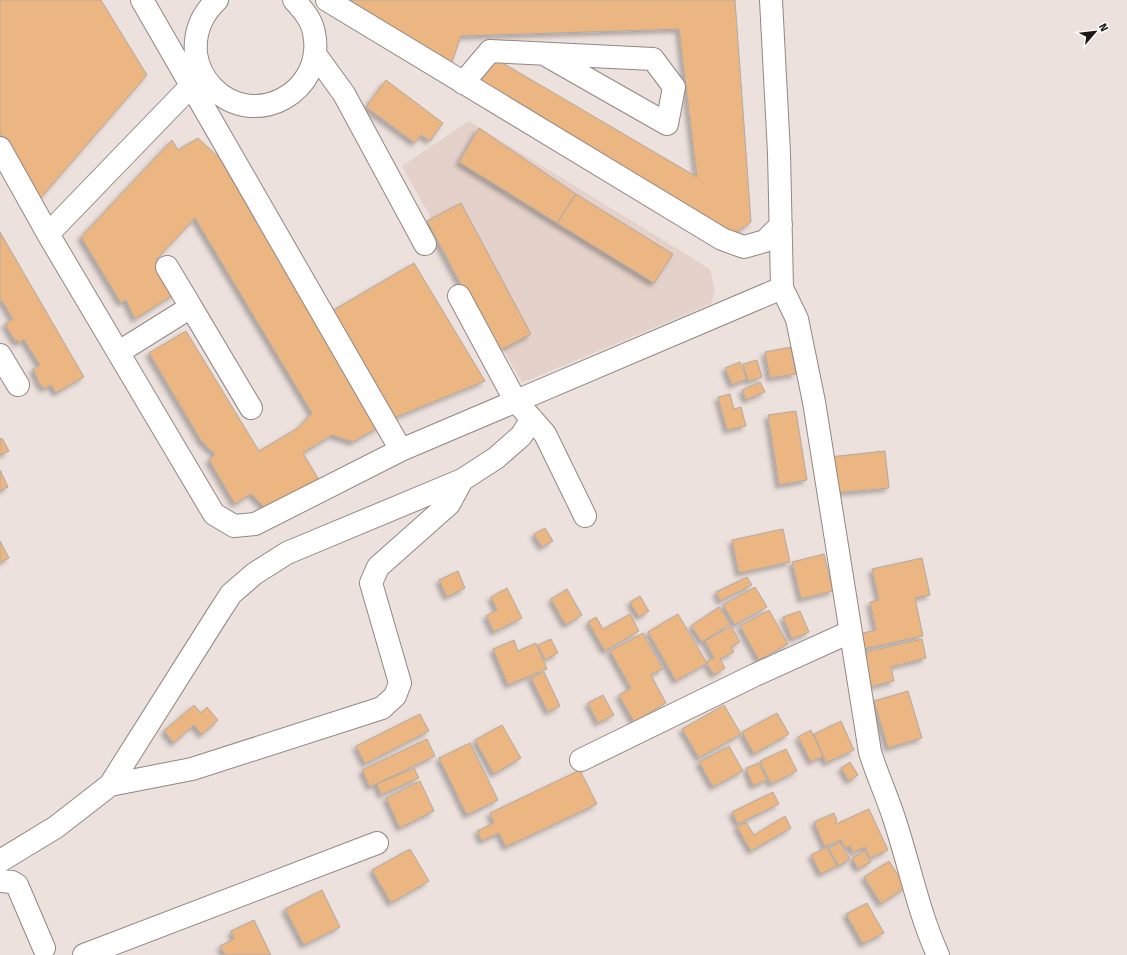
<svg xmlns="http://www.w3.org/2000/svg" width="1127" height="955" viewBox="0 0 1127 955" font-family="'Fira Sans',sans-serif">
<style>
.built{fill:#e4d1ca}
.building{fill:#ebb682;stroke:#b1a9a2;filter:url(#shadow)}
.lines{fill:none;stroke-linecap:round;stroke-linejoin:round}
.minor-casing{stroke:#928783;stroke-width:24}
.minor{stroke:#fff;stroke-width:22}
</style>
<defs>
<filter id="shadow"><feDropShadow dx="-3.5" dy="3.5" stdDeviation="2" flood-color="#0004"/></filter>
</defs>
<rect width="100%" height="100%" fill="#ede1dd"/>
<path class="built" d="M469,121L710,269L715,291L711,304L522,383L402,166Z"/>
<path class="building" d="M0,0H101L147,75L39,200L0,133Z
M333,0H735L751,222L729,238L476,88L496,59L697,177L679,29L461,36L449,71Z
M386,80L443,123L430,141L421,135L415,143L366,107Z
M479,128L576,194L557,223L459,162Z
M198,138L223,161L381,426L353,442L332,435L303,453L321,483L267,510L251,494L235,504L209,460L215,454L202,442L149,353L186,331L259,451L298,428L312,413L195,218L156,260L176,293L135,319L126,300L121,303L81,237L172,140L178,150Z
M576,194L673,254L654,283L557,223Z
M461,203L531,334L497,352L427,221Z
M0,232L84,377L56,393L51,385L44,389L39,383L33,369L40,365L24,340L18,343L17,340L15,341L5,324L13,319L2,301L0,302Z
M414,263L485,381L389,420L325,315Z
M791,347L796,374L770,378L765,352Z
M757,360L762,377L748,381L743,364Z
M740,362L747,379L732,385L725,368Z
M760,382L765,392L746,400L742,390Z
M730,394L734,409L741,407L746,426L727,430L718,397Z
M796,411L807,480L779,485L768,415Z
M2,438L9,451L0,455V439Z
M885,451L889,488L833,493L830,457Z
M0,470L8,487L0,491Z
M545,528L553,541L542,547L534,534Z
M783,529L790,562L739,573L732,540Z
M0,541L9,558L0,563Z
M824,554L833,591L801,599L792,562Z
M922,558L930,595L915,598L923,636L859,650L855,635L876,630L870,602L879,600L872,569Z
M458,571L465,588L447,597L439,580Z
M747,577L752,585L720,601L716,592Z
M755,587L767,607L735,625L723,605Z
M507,588L522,618L494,632L486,616L497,610L491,597Z
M567,589L582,615L566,625L551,599Z
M640,596L649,611L639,617L630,602Z
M719,607L730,624L702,642L691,626Z
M769,610L788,644L759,660L740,626Z
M800,611L809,632L792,639L783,617Z
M630,614L639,631L605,651L588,622L596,617L603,629Z
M678,614L707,663L676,681L648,632Z
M731,626L740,642L731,647L734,652L720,659L725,668L714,675L706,662L714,658L705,641Z
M643,633L663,669L651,675L666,703L634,722L619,695L631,688L610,651Z
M551,639L558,653L545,660L538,645Z
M922,639L926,658L891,667L894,681L869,687L861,653Z
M514,640L518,651L536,643L547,669L508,685L493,649Z
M544,672L560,706L548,712L531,678Z
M908,691L922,738L888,748L874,701Z
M603,695L614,715L598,723L588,703Z
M194,705L201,713L207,707L218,720L202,735L194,725L174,743L164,731Z
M724,705L741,734L699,758L682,729Z
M777,713L789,734L754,754L742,732Z
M420,714L429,731L365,764L356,746Z
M841,721L854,750L826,763L814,734Z
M502,725L521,758L494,774L475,740Z
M811,730L823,756L811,762L798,737Z
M427,739L435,756L370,787L362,770Z
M470,743L498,800L467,815L439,758Z
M729,746L743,771L713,787L699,762Z
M786,749L797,771L771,784L760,761Z
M850,762L858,775L849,781L841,768Z
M759,763L767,780L753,786L746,768Z
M414,768L419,778L381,795L377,784Z
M580,770L597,804L506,847L499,833L482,841L477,831L494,823L490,813Z
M420,781L434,811L400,828L386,798Z
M773,792L779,804L738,824L732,812Z
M869,809L888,850L870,858L865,847L853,853L850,846L845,848L841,840L825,847L814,822L834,813L837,821L835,822L836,824Z
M785,816L791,828L751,851L737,827L746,822L754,835Z
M840,842L850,859L839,866L829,849Z
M827,847L837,866L821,874L811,855Z
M410,849L429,881L391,903L372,870Z
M865,851L871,862L858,869L852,858Z
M889,861L906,887L881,904L864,877Z
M322,890L340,927L304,945L285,909Z
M867,903L884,933L863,944L846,914Z
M254,920L271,955H225L220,946L234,939L231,931Z"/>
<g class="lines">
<g class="minor-casing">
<path id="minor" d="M142,0L401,450
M217,0C201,15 194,32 196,54C198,67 204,79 213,88C255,131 326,91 314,33C312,20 303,10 294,0
M327,0L722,239L744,247L765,241L781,225
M771,0L779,153L782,288L797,319L814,402L870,752C877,775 887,796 894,818C909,863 918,911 938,955
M315,54L344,94L425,244
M463,83L490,51L653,59L674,87L667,124L544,54
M0,148L48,234L192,85L203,77
M48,234L214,514L234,526L255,524L401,450L782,288
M459,296L515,400L545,434L585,516
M191,307L251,408
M119,352L191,307L167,267
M0,355L18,385
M581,760L755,675L850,632
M110,785L192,769L382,708L395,696L400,683L371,583L378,567L449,504L462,480
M0,861L56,827L110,785L218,614L231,594L254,574L287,553L462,480L496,458L521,436L532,419
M0,881L12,882L17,885L44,948
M84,955L377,843"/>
</g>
<use href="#minor" class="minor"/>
</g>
<g transform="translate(1095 32) rotate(62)" stroke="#ffffff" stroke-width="3" paint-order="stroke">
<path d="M0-3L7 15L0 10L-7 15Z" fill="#1d1917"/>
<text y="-6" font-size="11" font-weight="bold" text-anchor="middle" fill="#1d1917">N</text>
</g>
</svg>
